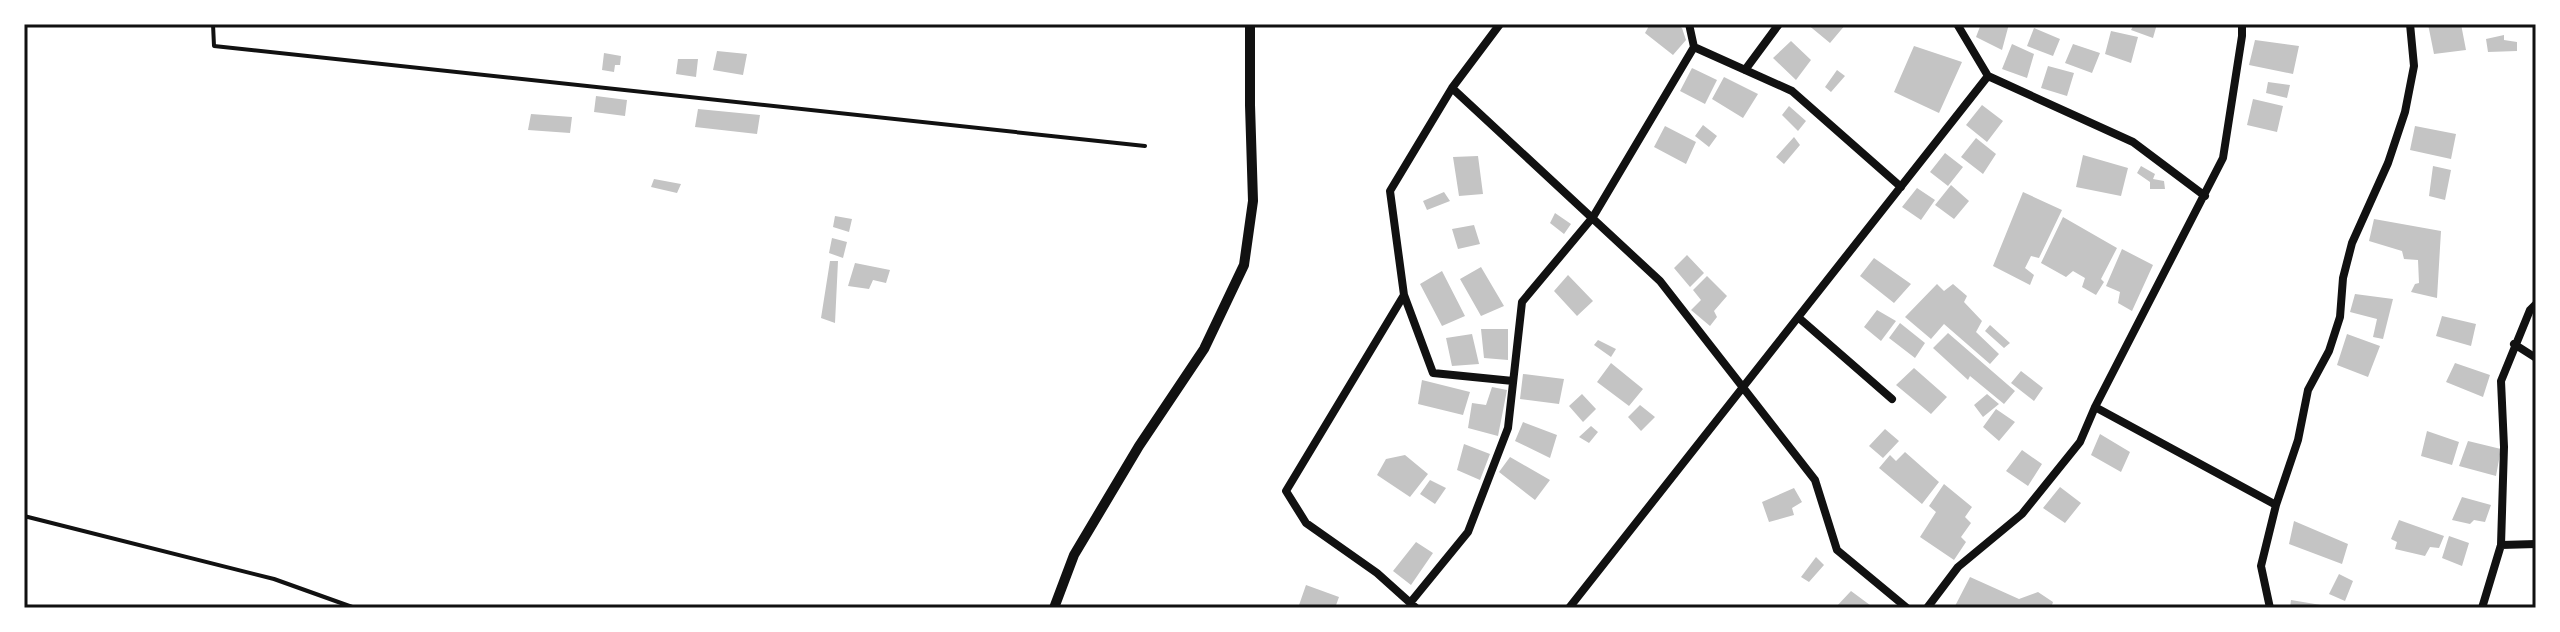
<svg xmlns="http://www.w3.org/2000/svg" width="2560" height="632" viewBox="0 0 2560 632" font-family="'Fira Sans',sans-serif">
<style>
.building{fill:#c4c4c4}
.lines{fill:none;stroke-linecap:round;stroke-linejoin:round}
.service{stroke:#111;stroke-width:4}
.minor{stroke:#111;stroke-width:8}
.tertiary{stroke:#111;stroke-width:10}
.neatline{fill:none;stroke:#111;stroke-width:3}
</style>
<rect width="100%" height="100%" fill="#fff"/>
<path class="building" d="M1650,24H1677L1682,28L1686,40L1673,55L1645,33Z
M1807,24H1846L1830,43Z
M1981,24H2009L2002,50L1976,37Z
M2134,24H2157L2153,38L2131,30Z
M2428,24H2461L2466,50L2434,54Z
M2034,28L2060,39L2053,56L2027,46Z
M2111,31L2138,37L2131,63L2105,54Z
M2504,35V40L2517,42V51L2488,52L2486,39Z
M2255,40L2299,46L2293,74L2249,65Z
M1791,41L1811,60L1796,80L1773,58Z
M2012,44L2034,54L2027,78L2002,69Z
M2073,44L2100,53L2092,73L2065,63Z
M1914,46L1962,62L1939,113L1894,92Z
M717,51L747,54L743,75L713,70Z
M604,53L621,56L620,65H615L614,72L602,70Z
M678,59H698L696,77L676,74Z
M2048,66L2074,73L2067,96L2041,88Z
M1692,68L1717,80L1705,104L1680,91Z
M1837,70L1845,76L1831,92L1825,87Z
M1724,77L1758,94L1743,118L1712,99Z
M2268,82L2290,85L2287,98L2266,93Z
M596,96L627,100L625,116L594,112Z
M2253,99L2283,106L2277,132L2247,125Z
M1982,105L2003,121L1987,142L1966,125Z
M1789,106L1806,121L1798,131L1782,115Z
M698,109L760,115L757,134L695,127Z
M531,114L572,117L570,133L528,130Z
M1703,125L1717,136L1709,147L1695,136Z
M1665,126L1696,142L1686,164L1654,147Z
M2415,126L2456,134L2451,159L2410,150Z
M1794,137L1800,145L1784,164L1776,157Z
M1976,138L1996,154L1983,174L1961,157Z
M1945,153L1963,167L1948,186L1930,172Z
M2083,155L2128,168L2121,196L2076,187Z
M1478,156L1483,194L1459,196L1453,157Z
M2141,166L2155,174L2153,179L2164,181L2165,189H2150V182L2137,173Z
M2433,166L2451,170L2445,200L2429,196Z
M654,179L681,184L677,193L651,187Z
M1951,185L1969,201L1954,219L1935,205Z
M1917,188L1935,200L1921,220L1902,207Z
M1444,192L1450,201L1427,210L1423,201Z
M2023,192L2062,210L2039,258L2031,256L2025,268L2034,275L2030,285L1993,266Z
M1555,213L1571,224L1564,234L1550,223Z
M835,216L852,219L849,232L833,227Z
M2063,217L2117,248L2101,279L2104,282L2096,295L2082,287L2085,278L2073,271L2066,277L2041,263Z
M2374,219L2441,231L2437,298L2411,292L2415,284L2419,283L2418,260L2404,259L2402,251L2369,241Z
M1474,225L1480,244L1458,249L1452,229Z
M832,238L847,242L843,258L829,253Z
M2122,249L2153,265L2132,311L2118,303L2120,292L2106,286Z
M1687,255L1704,273L1690,287L1674,268Z
M1874,258L1911,284L1894,303L1860,276Z
M830,261H838L835,323L821,318Z
M855,263L890,270L886,283L873,280L869,289L848,286Z
M1481,267L1504,306L1481,316L1460,279Z
M1442,271L1465,316L1442,326L1420,284Z
M1568,275L1593,301L1577,316L1554,291Z
M1707,276L1727,296L1714,311L1717,317L1710,326L1691,310L1701,300L1693,290Z
M1937,284L1944,291L1953,284L1967,296L1964,302L1982,321L1976,332L1999,354L1990,364L1944,324L1931,339L1905,317Z
M2355,294L2393,299L2383,339L2373,337L2377,319L2350,312Z
M1877,310L1896,321L1881,341L1864,327Z
M2442,316L2476,324L2471,346L2436,336Z
M1900,323L1925,343L1915,358L1889,338Z
M1990,325L2010,343L2004,348L1985,331Z
M1481,329H1508V360L1484,358Z
M1948,333L2015,391L2004,404L1970,376L1968,380L1933,348Z
M1472,334L1479,364L1452,366L1446,338Z
M2347,334L2380,346L2368,377L2337,365Z
M1598,340L1616,349L1611,357L1594,345Z
M1611,363L1643,389L1629,406L1597,382Z
M2455,363L2490,375L2483,397L2446,382Z
M1914,368L1947,397L1931,414L1896,385Z
M2021,371L2043,388L2034,401L2011,383Z
M1523,374L1564,379L1559,404L1520,399Z
M1422,380L1470,392L1463,415L1418,404Z
M1492,387L1507,390L1498,436L1468,428L1472,403L1486,405Z
M1582,394L1596,409L1583,422L1569,406Z
M1987,394L1999,404L1983,417L1974,405Z
M1640,405L1655,417L1641,431L1628,417Z
M1996,409L2015,422L1999,441L1983,427Z
M1523,422L1557,435L1550,458L1515,441Z
M1591,426L1598,432L1589,443L1579,437Z
M1885,429L1899,441L1883,458L1869,446Z
M2427,431L2459,442L2452,465L2421,456Z
M2100,434L2130,452L2121,472L2091,455Z
M2468,441L2501,449L2496,476L2459,466Z
M1464,444L1490,454L1480,480L1457,470Z
M2022,450L2042,464L2028,486L2006,471Z
M1905,452L1939,482L1922,504L1879,468L1890,455L1896,461Z
M1405,455L1428,474L1410,497L1377,475L1386,459Z
M1510,457L1550,480L1535,500L1499,472Z
M1430,480L1446,488L1435,504L1420,494Z
M1944,484L1972,507L1965,517L1971,523L1961,537L1966,542L1954,560L1920,537L1936,512L1929,506Z
M2060,487L2081,503L2065,523L2043,508Z
M1794,488L1802,502L1792,508L1794,515L1769,522L1762,502Z
M2462,497L2491,505L2485,522L2474,520L2470,524L2452,520Z
M2399,520L2444,536L2439,548L2430,547L2425,556L2395,549L2397,542L2391,539Z
M2294,521L2348,544L2342,564L2289,544Z
M2449,536L2469,543L2462,566L2442,558Z
M1416,542L1433,553L1411,585L1393,571Z
M1816,557L1824,565L1809,582L1801,577Z
M2339,574L2353,581L2345,601L2329,594Z
M1970,577L2019,599L2038,592L2053,602L2051,608H1954Z
M1306,585L1339,597L1335,608H1298Z
M1851,591L1874,608H1835Z
M2291,600L2327,606V608H2290Z"/>
<g class="lines">
<path class="service" d="M213,24L214,46L1145,146
M24,516L274,579L355,608"/>
<path class="minor" d="M1957,24L1988,76L2133,142L2205,196
M1694,47L1792,91L1901,187
M1745,70L1779,24
M1452,88L1660,281L1815,480L1837,550L1907,608
M1404,295L1433,373L1513,381
M1799,318L1892,399
M2514,344L2536,358
M2095,407L2276,505L2261,566L2270,608
M2276,505L2298,440L2308,390L2329,351L2340,317L2343,278L2352,243L2388,163L2405,112L2414,66L2410,24
M2501,545L2536,544
M1410,603L1468,532L1508,428L1522,302L1593,217L1694,47L1689,24
M1416,608L1377,573L1306,523L1286,491L1404,295L1390,191L1452,88L1500,24
M1569,608L1988,76
M1927,608L1958,567L2022,514L2080,442L2095,407L2223,158L2242,36V24
M2482,608L2501,545L2504,447L2501,381L2530,310L2536,304"/>
<path class="tertiary" d="M1054,608L1074,555L1139,446L1204,349L1244,265L1253,201L1250,105V24"/>
</g>
<rect width="2560" height="632" fill="none" stroke="#ffffff" stroke-width="52"/>
<rect x="26" y="26" width="2508" height="580" class="neatline"/>
</svg>
